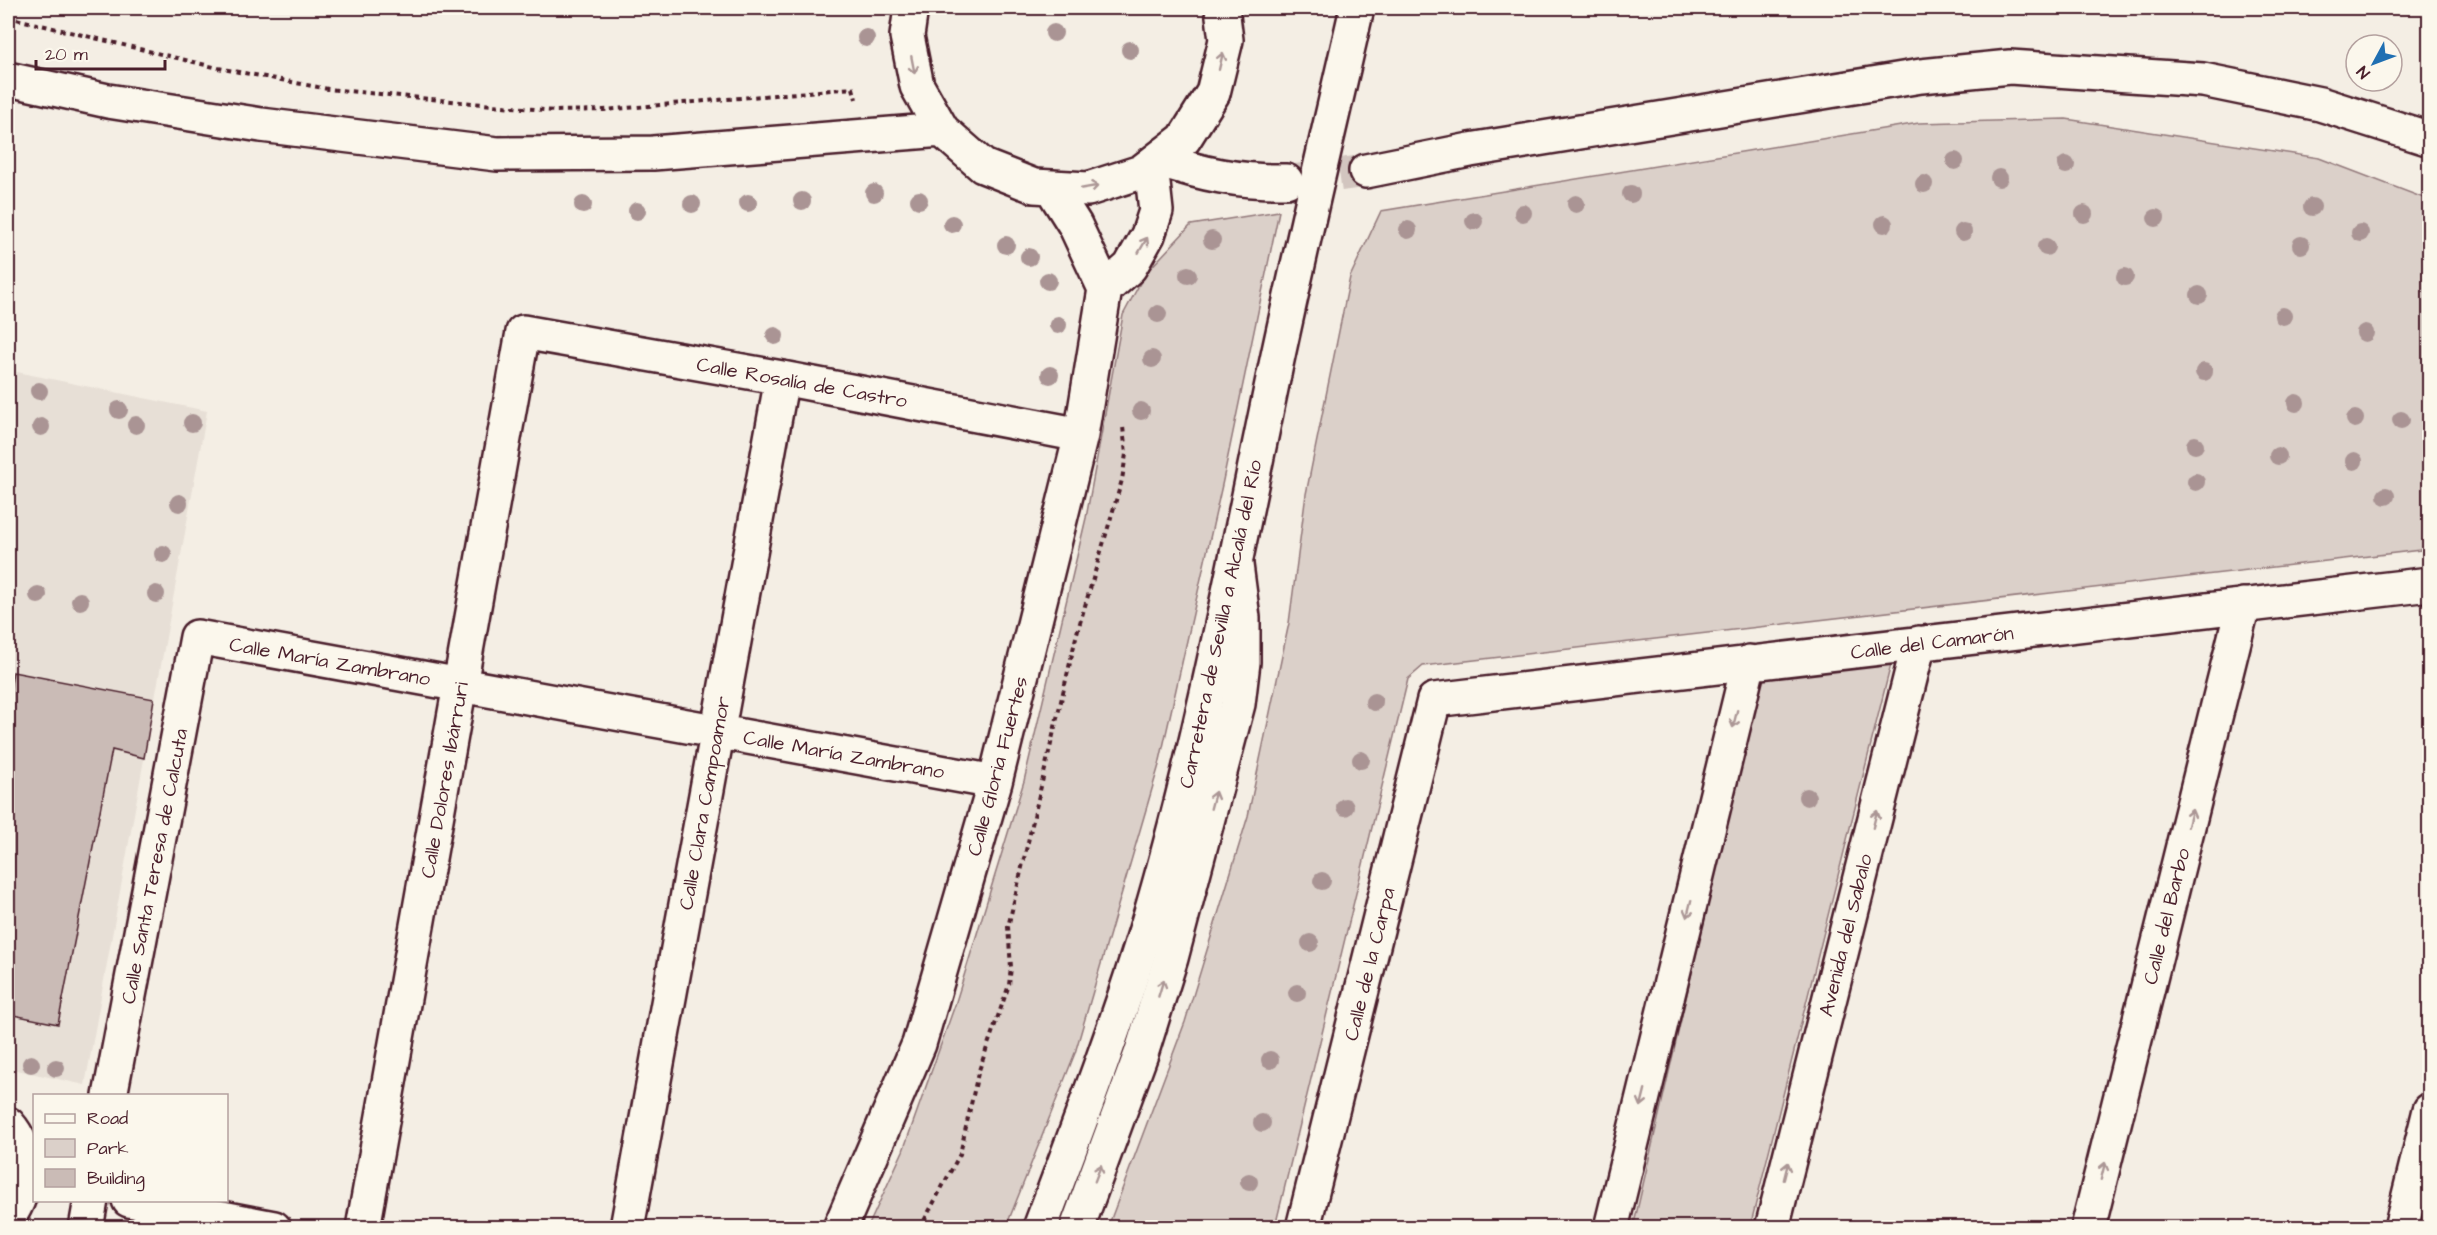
<svg xmlns="http://www.w3.org/2000/svg" width="2437" height="1235" viewBox="0 0 2437 1235" font-family="'Architects Daughter',sans-serif">
<style>
.built{fill:#e7dfd6}
.park{fill:#dbd0c9;stroke:#92787a;stroke-width:1.5}
.building{fill:#cabbb6;stroke:#4a1f2b;stroke-width:1.5}
.lines{fill:none;stroke-linecap:round;stroke-linejoin:round}
.minor-tunnel{stroke:#d2c5bf;stroke-width:33;stroke-dasharray:33 16;stroke-linecap:butt}
.minor-casing{stroke:#4a1f2b;stroke-width:38}
.major-casing{stroke:#4a1f2b;stroke-width:38}
.path{stroke:#4a1f2b;stroke-width:4;stroke-dasharray:4.5 4.5;stroke-linecap:butt}
.minor{stroke:#fbf7ec;stroke-width:33}
.major{stroke:#fbf7ec;stroke-width:33}
.tree{fill:#aa9494}
.oneway{stroke:#ab9695}
.labels{text-anchor:middle;stroke-width:4.5;stroke-linejoin:round;paint-order:stroke}
.street-label{font-size:20px;fill:#4a1f2b;stroke:#fbf7ec}
</style>
<rect width="100%" height="100%" fill="#f4eee4"/>
<filter id="ink" filterUnits="userSpaceOnUse"><feTurbulence type="fractalNoise" baseFrequency=".0167" numOctaves="2"/><feDisplacementMap in="SourceGraphic" scale="12" xChannelSelector="R" yChannelSelector="G"/><feConvolveMatrix kernelMatrix="1 2 1 2 8 2 1 2 1" color-interpolation-filters="sRGB"/></filter>
<g filter="url(#ink)">
<path class="built" d="M17,372L207,411L85,1085L8,1068V380Z"/>
<path class="park" d="M2066,119L2319,158L2429,200V549L1423,666L1408,679L1275,1227H1108L1185,1022L1248,816L1289,623L1306,494L1350,277L1381,211L1919,123Z
M1279,211L1222,485L1159,765L1075,1053L1006,1227H868L903,1151L955,1005L1024,781L1086,518L1123,315L1145,274L1191,225Z
M1891,664L1750,1227L1633,1228L1760,677Z"/>
<path class="building" d="M13,672L154,699L144,758L112,750L58,1024L8,1014V702Z"/>
<g class="lines">
<path class="minor-tunnel" d="M1291,181L1366,171"/>
<g class="minor-casing">
<path id="minor" d="M911,8L907,36L917,86L942,130L983,166L1034,186L1088,189L1141,172L1184,139L1213,93L1226,40L1222,8
M8,79L108,101L261,125L497,154L653,153L942,130
M1158,159C1201,174 1240,182 1286,181
M1366,171L1470,150L1921,76L2010,67L2203,80L2320,104L2430,139
M1051,187L1075,225L1105,289
M1105,289L1130,267L1148,235L1156,211L1151,165
M110,1096L197,637L995,782
M8,1124C32,1151 28,1189 8,1218
M129,1200L274,1228
M86,1228L91,1200
M363,1228L523,332L782,378L1081,435
M627,1228L782,378
M840,1228L919,1044L995,782L1081,435L1105,289
M1077,1228L1141,1054L1171,958L1238,704L1243,662V618L1236,565
M1303,1228L1434,700L2430,584
M1611,1228L1749,662
M1772,1228L1919,643
M2088,1228L2243,605
M2401,1228L2430,1110"/>
</g>
<g class="major-casing">
<path id="major" d="M1040,1228C1078,1127 1117,1026 1148,923C1201,745 1235,560 1273,379C1299,255 1329,131 1357,8"/>
</g>
<path class="path" d="M8,17L218,68L328,89L554,111L604,110L853,88L856,99
M920,1228L960,1154L978,1073L1009,985L1011,967L1008,927L1077,633L1122,480L1126,454L1123,427"/>
<use href="#minor" class="minor"/>
<use href="#major" class="major"/>
</g>
<g class="tree">
<circle cx="1054" cy="33" r="9"/>
<circle cx="866" cy="38" r="9"/>
<circle cx="1130" cy="50" r="9"/>
<circle cx="1955" cy="161" r="9"/>
<circle cx="2066" cy="165" r="9"/>
<circle cx="1999" cy="178" r="9"/>
<circle cx="1924" cy="184" r="9"/>
<circle cx="874" cy="193" r="9"/>
<circle cx="1631" cy="194" r="9"/>
<circle cx="919" cy="200" r="9"/>
<circle cx="802" cy="201" r="9"/>
<circle cx="748" cy="203" r="9"/>
<circle cx="692" cy="204" r="9"/>
<circle cx="1576" cy="204" r="9"/>
<circle cx="583" cy="205" r="9"/>
<circle cx="2312" cy="207" r="9"/>
<circle cx="637" cy="211" r="9"/>
<circle cx="1523" cy="213" r="9"/>
<circle cx="2084" cy="214" r="9"/>
<circle cx="2156" cy="218" r="9"/>
<circle cx="1474" cy="221" r="9"/>
<circle cx="952" cy="224" r="9"/>
<circle cx="1884" cy="224" r="9"/>
<circle cx="1408" cy="230" r="9"/>
<circle cx="1963" cy="232" r="9"/>
<circle cx="2360" cy="233" r="9"/>
<circle cx="1212" cy="240" r="9"/>
<circle cx="1006" cy="245" r="9"/>
<circle cx="2301" cy="245" r="9"/>
<circle cx="2046" cy="247" r="9"/>
<circle cx="1029" cy="257" r="9"/>
<circle cx="1188" cy="275" r="9"/>
<circle cx="2125" cy="277" r="9"/>
<circle cx="1048" cy="281" r="9"/>
<circle cx="2199" cy="295" r="9"/>
<circle cx="1158" cy="314" r="9"/>
<circle cx="2283" cy="316" r="9"/>
<circle cx="1058" cy="325" r="9"/>
<circle cx="2365" cy="333" r="9"/>
<circle cx="775" cy="336" r="9"/>
<circle cx="1152" cy="359" r="9"/>
<circle cx="2204" cy="372" r="9"/>
<circle cx="1050" cy="375" r="9"/>
<circle cx="39" cy="391" r="9"/>
<circle cx="2296" cy="403" r="9"/>
<circle cx="119" cy="410" r="9"/>
<circle cx="1141" cy="411" r="9"/>
<circle cx="2355" cy="419" r="9"/>
<circle cx="2401" cy="420" r="9"/>
<circle cx="192" cy="423" r="9"/>
<circle cx="136" cy="425" r="9"/>
<circle cx="41" cy="427" r="9"/>
<circle cx="2195" cy="445" r="9"/>
<circle cx="2278" cy="456" r="9"/>
<circle cx="2354" cy="461" r="9"/>
<circle cx="2196" cy="482" r="9"/>
<circle cx="2386" cy="496" r="9"/>
<circle cx="179" cy="503" r="9"/>
<circle cx="163" cy="554" r="9"/>
<circle cx="156" cy="594" r="9"/>
<circle cx="38" cy="595" r="9"/>
<circle cx="80" cy="601" r="9"/>
<circle cx="1374" cy="702" r="9"/>
<circle cx="1361" cy="760" r="9"/>
<circle cx="1807" cy="797" r="9"/>
<circle cx="1345" cy="807" r="9"/>
<circle cx="1322" cy="881" r="9"/>
<circle cx="1310" cy="943" r="9"/>
<circle cx="1297" cy="993" r="9"/>
<circle cx="1270" cy="1060" r="9"/>
<circle cx="31" cy="1064" r="9"/>
<circle cx="56" cy="1068" r="9"/>
<circle cx="1262" cy="1123" r="9"/>
<circle cx="1249" cy="1182" r="9"/>
</g>
<defs><path id="oneway-shaft" d="M-6 0H5M1.5-3L5.5 0L1.5 3" fill="none" stroke-width="1.6" stroke-linecap="round" stroke-linejoin="round" transform="scale(1.5)"/></defs>
<g class="oneway">
<use href="#oneway-shaft" transform="translate(1221 61) rotate(-77)"/>
<use href="#oneway-shaft" transform="translate(913 65) rotate(79)"/>
<use href="#oneway-shaft" transform="translate(1090 187) rotate(-10)"/>
<use href="#oneway-shaft" transform="translate(1143 245) rotate(-60)"/>
<use href="#oneway-shaft" transform="translate(1735 719) rotate(104)"/>
<use href="#oneway-shaft" transform="translate(1213 800) rotate(-75)"/>
<use href="#oneway-shaft" transform="translate(2190 818) rotate(-76)"/>
<use href="#oneway-shaft" transform="translate(1875 819) rotate(-76)"/>
<use href="#oneway-shaft" transform="translate(1689 909) rotate(104)"/>
<use href="#oneway-shaft" transform="translate(1161 988) rotate(-73)"/>
<use href="#oneway-shaft" transform="translate(1643 1098) rotate(104)"/>
<use href="#oneway-shaft" transform="translate(1786 1171) rotate(-76)"/>
<use href="#oneway-shaft" transform="translate(2103 1171) rotate(-76)"/>
<use href="#oneway-shaft" transform="translate(1098 1173) rotate(-69)"/>
</g>
</g>
<g class="labels">
<g class="street-label">
<text transform="translate(802 382) rotate(10)" y="7">Calle Rosalía de Castro</text>
<text transform="translate(1220 624) rotate(-78)" y="7">Carretera de Sevilla a Alcalá del Río</text>
<text transform="translate(1932 642) rotate(-7)" y="7">Calle del Camarón</text>
<text transform="translate(330 661) rotate(10)" y="7">Calle María Zambrano</text>
<text transform="translate(844 754) rotate(10)" y="7">Calle María Zambrano</text>
<text transform="translate(997 766) rotate(-75)" y="7">Calle Gloria Fuertes</text>
<text transform="translate(444 780) rotate(-80)" y="7">Calle Dolores Ibárruri</text>
<text transform="translate(704 803) rotate(-80)" y="7">Calle Clara Campoamor</text>
<text transform="translate(154 866) rotate(-79)" y="7">Calle Santa Teresa de Calcuta</text>
<text transform="translate(2166 916) rotate(-76)" y="7">Calle del Barbo</text>
<text transform="translate(1845 935) rotate(-76)" y="7">Avenida del Sabalo</text>
<text transform="translate(1369 964) rotate(-76)" y="7">Calle de la Carpa</text>
</g>
</g>
<rect width="2437" height="1235" fill="none" stroke="#fbf7ec" stroke-width="30"/>
<rect x="15" y="15" width="2407" height="1205" fill="none" stroke="#4a1f2b" stroke-width="2" filter="url(#ink)"/>
<rect x="33" y="1094" width="195" height="108" fill="#fbf7ec" stroke="#b4a19f" stroke-width="1.5"/>
<rect x="45" y="1114" width="30" height="9" fill="#fbf7ec" stroke="#b4a19f" stroke-width="1.5"/>
<text x="87" y="1124" font-size="18" fill="#4a1f2b">Road</text>
<rect x="45" y="1139" width="30" height="18" fill="#dbd0c9" stroke="#b4a19f" stroke-width="1.5"/>
<text x="87" y="1154" font-size="18" fill="#4a1f2b">Park</text>
<rect x="45" y="1169" width="30" height="18" fill="#cabbb6" stroke="#b4a19f" stroke-width="1.5"/>
<text x="87" y="1184" font-size="18" fill="#4a1f2b">Building</text>
<g transform="translate(2374 63) rotate(229)"><circle r="28" fill="#fbf7ec" stroke="#b4a19f" stroke-width="1.5"/>
<path d="M0-4.5L10 22L0 15L-10 22Z" fill="#1f6fb2"/>
<text y="-9" font-size="16" font-weight="bold" text-anchor="middle" fill="#4a1f2b">N</text>
</g>
<path d="M36 60v9h129v-9" fill="none" stroke="#4a1f2b" stroke-width="3"/>
<text x="45" y="60" font-size="18" fill="#4a1f2b" stroke="#fbf7ec" stroke-width="4.5" paint-order="stroke">20 m</text>
</svg>
